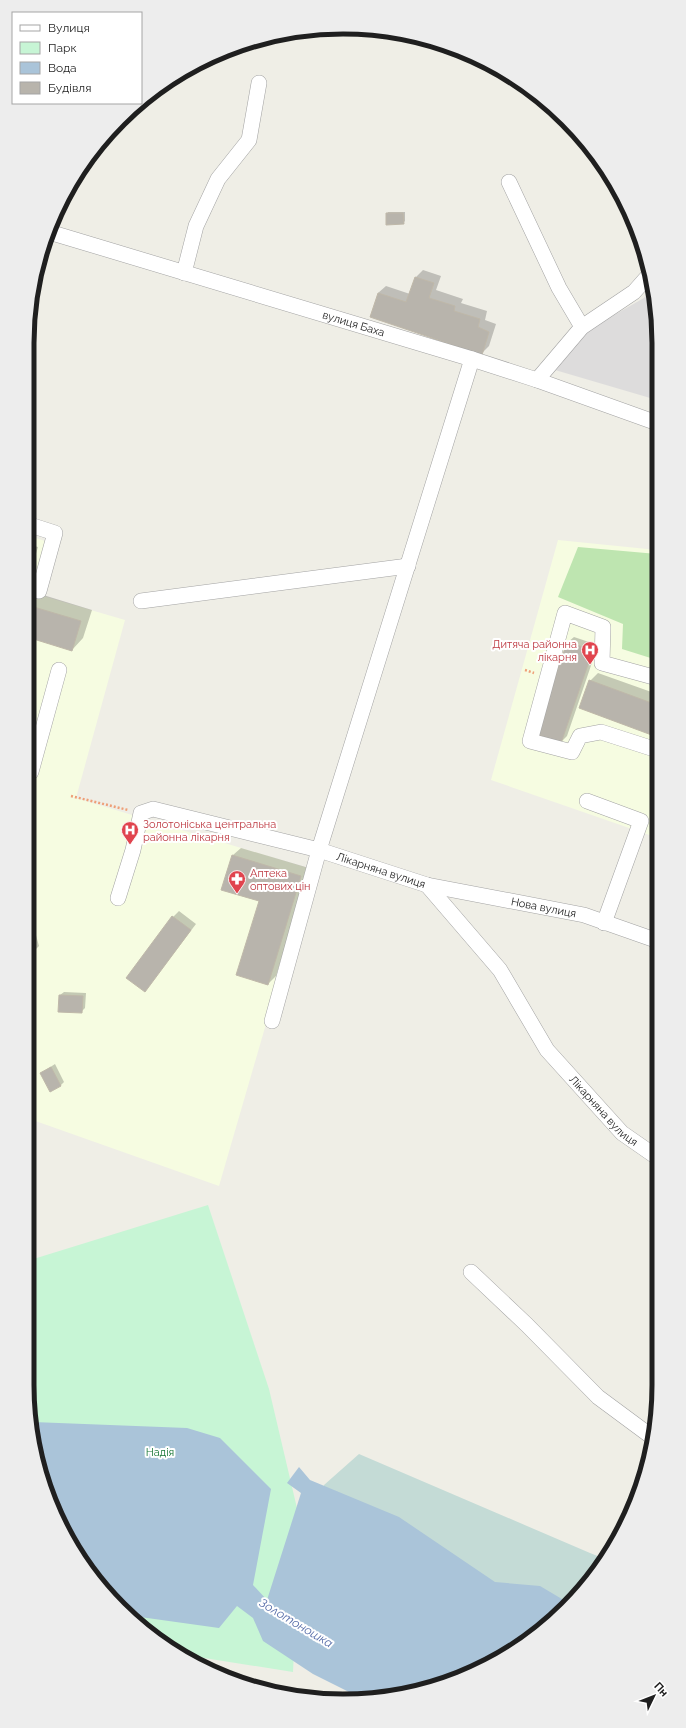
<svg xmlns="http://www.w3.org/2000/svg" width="686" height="1728" viewBox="0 0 686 1728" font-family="Raleway,sans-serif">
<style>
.residential{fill:#dddcdc}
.education{fill:#f6fce1}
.grass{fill:#bee5b0}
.wetland{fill:#c4dbd6}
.park{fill:#c7f5d5}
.water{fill:#aac4d9}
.shadow{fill:#0003}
.building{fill:#b8b4ac;stroke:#bfb8a9}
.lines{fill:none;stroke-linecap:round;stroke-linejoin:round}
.minor-casing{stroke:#a3a3a3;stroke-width:16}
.path{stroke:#ee9f78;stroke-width:2.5;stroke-dasharray:2 2;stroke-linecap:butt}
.minor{stroke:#fff;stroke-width:15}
.labels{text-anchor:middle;stroke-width:4;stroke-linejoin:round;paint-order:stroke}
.street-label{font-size:11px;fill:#1f1f1f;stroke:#fff}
.health-label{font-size:11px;fill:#be3a42;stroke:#fff;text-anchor:start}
.park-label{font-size:11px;fill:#157533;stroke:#fff}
.water-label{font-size:12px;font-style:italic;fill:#536aa7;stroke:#fff}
.rim{fill:none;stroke:#1f1f1f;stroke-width:5}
</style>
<rect width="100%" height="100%" fill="#efeee6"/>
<path class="residential" d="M652,286L656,302L657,400L555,370L586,331L644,298Z"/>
<path class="education" d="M27,535L51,543L36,594L125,620L76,798L311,869L219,1186L27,1118Z
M558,540L657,550L658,838L491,780Z"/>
<path class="grass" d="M578,547L657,554V660L622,649L623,624L558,597Z"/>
<path class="wetland" d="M359,1454L590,1553L605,1559L594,1577L518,1648L405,1695L310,1530L324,1485Z"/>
<path class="park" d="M208,1205L269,1389L300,1521L293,1672L179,1654L105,1593L69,1543L44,1487L27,1385V1261Z"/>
<path class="water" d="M33,1422L187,1428L220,1438L271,1489L253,1585L267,1600L301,1493L287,1483L299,1467L310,1480L399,1517L495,1582L540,1586L567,1602L518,1648L464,1677L405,1695L357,1696L313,1674L263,1641L253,1618L237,1606L219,1628L133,1616L105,1593L69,1543L44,1487Z"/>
<path class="shadow" d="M388,212H405V221L403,223L387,214Z
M423,270L441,276L436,290L463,299L461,303L487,311L485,320L496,324L489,346L481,354L378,293L386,286L410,294L416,277Z
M27,544L38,547L27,584Z
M27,590L92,610L83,638L72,650L27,636Z
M574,637L598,645L567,736L561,742L568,642Z
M598,673L657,694V736L580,708L590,681Z
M241,848L309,868L276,976L268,984L260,900L233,855Z
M27,903L39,946L33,952L27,954Z
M179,911L196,924L145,991L173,917Z
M64,992L86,993L85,1008L81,1012L60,995Z
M55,1064L64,1082L60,1086L41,1073Z"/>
<path class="building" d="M386,213H403L404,224L386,225Z
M415,277L434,283L429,298L455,306L454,311L480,319L478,327L489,332L482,355L370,317L378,293L406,302Z
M27,605L81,621L72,651L27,637Z
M567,642L593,650L561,743L536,734Z
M589,680L657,705V737L579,708Z
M232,855L301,876L268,985L236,975L259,901L221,890Z
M172,916L191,930L145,992L126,978Z
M27,929L34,953L27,955Z
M59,995L83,996L82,1013L58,1012Z
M51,1067L61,1086L50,1092L40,1073Z"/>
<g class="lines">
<g class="minor-casing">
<g id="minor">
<path d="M509,182L559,288L582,327"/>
<path id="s1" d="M49,232L472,359L537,380L657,423"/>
<path d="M184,273L196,226L218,179L249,140L259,83"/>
<path d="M537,380L582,327L634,292L649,275"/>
<path d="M27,524L55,533L39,591"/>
<path d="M141,601L408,566"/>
<path d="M657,678L602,663L603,627L565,613L530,741L572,752L580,736L601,732L657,750"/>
<path d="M27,771L31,772L59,670"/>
<path d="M587,801L641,821L604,923"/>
<path id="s2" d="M427,885L500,970L547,1050L622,1133L658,1158"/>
<path id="s3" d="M118,898L133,850L141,813L153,809L319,850L427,885L584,915L658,941"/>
<path d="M272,1021L319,850L472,359"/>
<path d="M471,1272L527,1325L598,1397L652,1437"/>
</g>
</g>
<path class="path" d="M525,670L534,673
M71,796L128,810"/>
<use href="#minor" class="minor"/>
</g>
<defs>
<g id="hospital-pin" transform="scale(0.9)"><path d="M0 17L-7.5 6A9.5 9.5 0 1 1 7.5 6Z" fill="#e0444e" stroke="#fff"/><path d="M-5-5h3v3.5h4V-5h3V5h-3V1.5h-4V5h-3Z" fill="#fff"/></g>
<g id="pharmacy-pin" transform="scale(0.9)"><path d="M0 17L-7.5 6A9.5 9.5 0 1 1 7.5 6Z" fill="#e0444e" stroke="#fff"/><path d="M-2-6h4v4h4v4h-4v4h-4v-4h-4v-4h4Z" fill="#fff"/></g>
</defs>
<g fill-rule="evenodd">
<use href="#hospital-pin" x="590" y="650"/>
<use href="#hospital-pin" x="130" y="830"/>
<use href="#pharmacy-pin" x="237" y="879"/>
</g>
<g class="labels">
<g class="street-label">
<text dy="4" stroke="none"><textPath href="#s1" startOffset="318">вулиця Баха</textPath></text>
<text dy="4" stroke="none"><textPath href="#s3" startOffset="337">Лікарняна вулиця</textPath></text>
<text dy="4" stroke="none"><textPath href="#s3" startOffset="504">Нова вулиця</textPath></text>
<text dy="4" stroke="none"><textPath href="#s2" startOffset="288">Лікарняна вулиця</textPath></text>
</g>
<g class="health-label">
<text x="577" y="648" text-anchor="end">Дитяча районна<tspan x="577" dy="13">лікарня</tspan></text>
<text x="143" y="828">Золотоніська центральна<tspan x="143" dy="13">районна лікарня</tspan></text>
<text x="250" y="877">Аптека<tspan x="250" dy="13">оптових цін</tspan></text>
</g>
<g class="park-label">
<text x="160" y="1456">Надія</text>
</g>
<g class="water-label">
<text transform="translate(296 1623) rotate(31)" y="4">Золотоношка</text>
</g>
</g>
<path d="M0 0H686V1728H0ZM343 34H343A309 309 0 0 1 652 343V1385A309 309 0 0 1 343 1694H343A309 309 0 0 1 34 1385V343A309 309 0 0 1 343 34Z" fill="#ededed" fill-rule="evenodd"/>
<path class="rim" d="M343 34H343A309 309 0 0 1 652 343V1385A309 309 0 0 1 343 1694H343A309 309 0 0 1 34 1385V343A309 309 0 0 1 343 34Z"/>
<rect x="12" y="12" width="130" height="92" fill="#ffffff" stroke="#a5a5a5"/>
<rect x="20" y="25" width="20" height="6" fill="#ffffff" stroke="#a5a5a5"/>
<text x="48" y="32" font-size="12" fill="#1f1f1f">Вулиця</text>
<rect x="20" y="42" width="20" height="12" fill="#c7f5d5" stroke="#a5a5a5"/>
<text x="48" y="52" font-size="12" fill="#1f1f1f">Парк</text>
<rect x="20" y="62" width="20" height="12" fill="#aac4d9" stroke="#a5a5a5"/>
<text x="48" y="72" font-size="12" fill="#1f1f1f">Вода</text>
<rect x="20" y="82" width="20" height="12" fill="#b8b4ac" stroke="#a5a5a5"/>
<text x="48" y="92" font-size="12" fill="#1f1f1f">Будівля</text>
<g transform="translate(654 1696) rotate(47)" stroke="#ffffff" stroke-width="3" paint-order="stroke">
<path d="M0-3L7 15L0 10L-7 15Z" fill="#1f1f1f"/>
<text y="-6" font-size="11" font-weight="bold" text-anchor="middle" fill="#1f1f1f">Пн</text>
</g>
</svg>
